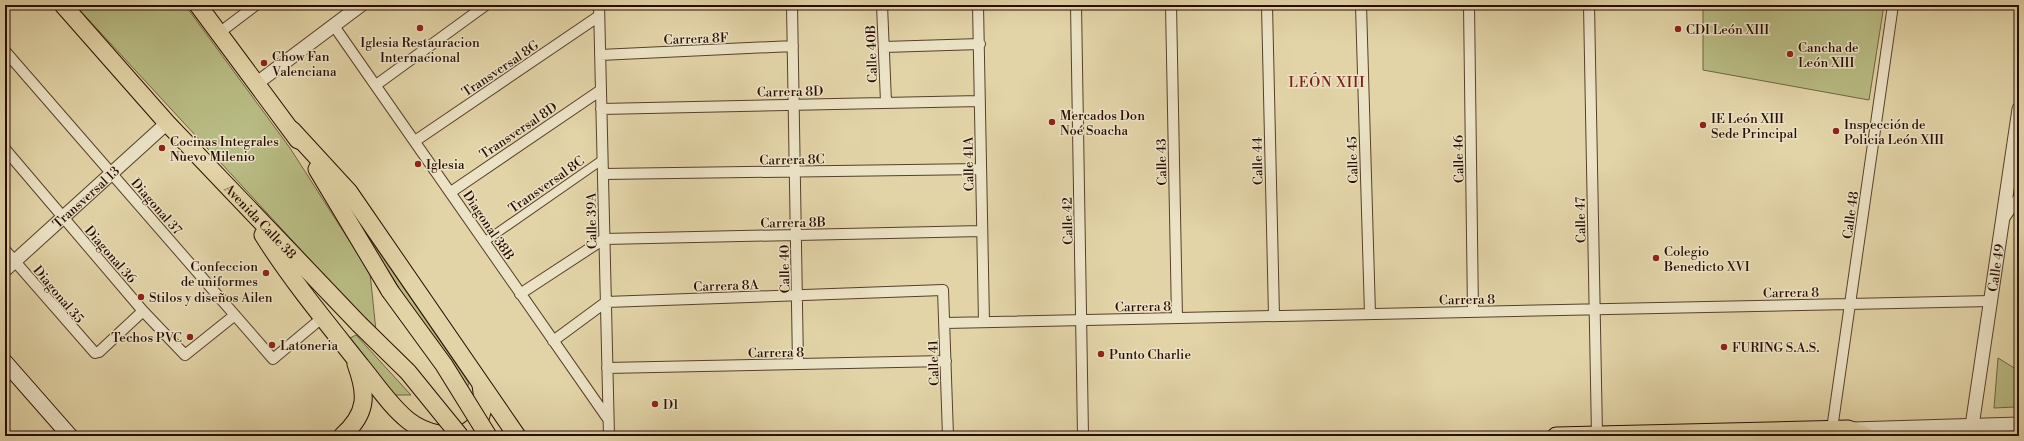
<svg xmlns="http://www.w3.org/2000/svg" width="2024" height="441" viewBox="0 0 2024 441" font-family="'Libre Bodoni',serif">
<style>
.green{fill:#b8bb83;stroke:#706442}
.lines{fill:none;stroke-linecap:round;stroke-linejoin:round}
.pedestrian-casing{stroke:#573f2a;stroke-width:10}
.minor-casing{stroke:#573f2a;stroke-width:12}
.tertiary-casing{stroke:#573f2a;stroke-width:15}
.secondary-casing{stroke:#290d00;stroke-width:17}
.primary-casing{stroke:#290d00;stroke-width:19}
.pedestrian{stroke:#ece3c6;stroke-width:8}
.minor{stroke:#ece3c6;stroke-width:10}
.tertiary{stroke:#ece3c6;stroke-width:13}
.secondary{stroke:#ece3c6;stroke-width:15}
.primary{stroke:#e2d4a7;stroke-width:17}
.primary-bridge-casing{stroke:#290d00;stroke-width:19;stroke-linecap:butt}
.primary-bridge{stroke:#e2d4a7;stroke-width:17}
.poi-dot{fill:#8f2418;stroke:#ece3c6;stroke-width:1.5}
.labels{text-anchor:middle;stroke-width:3;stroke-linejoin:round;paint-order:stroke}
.poi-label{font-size:13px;fill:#290d00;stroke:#ece3c6;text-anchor:start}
.street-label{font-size:13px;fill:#290d00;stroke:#ece3c6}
.neighbourhood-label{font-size:14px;letter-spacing:1px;fill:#7a1f14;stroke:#ece3c6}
</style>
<rect width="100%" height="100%" fill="#e2d4a7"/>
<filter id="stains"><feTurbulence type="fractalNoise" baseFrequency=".005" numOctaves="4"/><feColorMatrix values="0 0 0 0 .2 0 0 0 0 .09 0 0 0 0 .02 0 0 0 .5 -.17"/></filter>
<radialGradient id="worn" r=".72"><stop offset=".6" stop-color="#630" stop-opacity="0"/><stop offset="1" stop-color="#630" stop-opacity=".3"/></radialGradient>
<path class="green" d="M75,5H185L290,148L370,273L376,331Z
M1703,5H1884L1869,100L1703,70Z
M350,210L469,383L465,393Z
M356,335L411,395H391L348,339Z
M1998,358L2019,371V402L2015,407L1994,408Z"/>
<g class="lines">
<g class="pedestrian-casing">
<path id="pedestrian" d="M484,242L602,160"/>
</g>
<g class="minor-casing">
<path id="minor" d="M599,5L609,436
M792,5L798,364
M882,5L886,102
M978,5L984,322
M1076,5L1083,436
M1171,5L1177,318
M1267,5L1274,316
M1361,5L1370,314
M1469,5L1473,312
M1589,5L1597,435
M334,26L608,419
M219,33L256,5
M884,47L980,44
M5,51L273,359L323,317
M600,55L793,46
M376,85L486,5
M601,109L980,101
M415,141L599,16
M5,149L143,311L185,355L235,315
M603,174L981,169
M451,192L601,90
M2003,220L2019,197
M5,250L95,353L99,352L143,311
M520,294L604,239L982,231
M945,323L1991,301
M553,341L606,302L943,290L948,436
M607,368L946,361
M1832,429L1893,5"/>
</g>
<g class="tertiary-casing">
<g id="tertiary">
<path d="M257,83L361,5"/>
<path id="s1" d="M5,270L167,123"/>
<path id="s2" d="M1972,426L2019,109"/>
<path d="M1852,429L2019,424"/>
</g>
</g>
<g class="secondary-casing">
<path id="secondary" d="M5,362L70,436"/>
</g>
<g class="primary-casing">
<g id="primary">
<path id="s3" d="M63,5L167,123L359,324"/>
<path d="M198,5L298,140"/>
<path d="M292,130L349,192L517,436"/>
<path d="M317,169L390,291"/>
<path d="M263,235C292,281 327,323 361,366C376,384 390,406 409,421C423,432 452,441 468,431C486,419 484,404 481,385"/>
<path d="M342,436C368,413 367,394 356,364"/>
<path d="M1556,436L1848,429L1866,436"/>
</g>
</g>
<use href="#pedestrian" class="pedestrian"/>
<use href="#minor" class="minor"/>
<use href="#tertiary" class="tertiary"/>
<use href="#secondary" class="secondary"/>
<use href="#primary" class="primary"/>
<g class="primary-bridge-casing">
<path id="primary-bridge" d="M390,291L444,365L488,436
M359,324L408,372L460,436"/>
</g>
<use href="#primary-bridge" class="primary-bridge"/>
</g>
<g class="poi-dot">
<circle cx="420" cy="28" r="4"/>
<circle cx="1678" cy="29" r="4"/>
<circle cx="1790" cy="54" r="4"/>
<circle cx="264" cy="63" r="4"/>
<circle cx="1052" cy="122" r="4"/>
<circle cx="1703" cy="125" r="4"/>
<circle cx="1836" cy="131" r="4"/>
<circle cx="162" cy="148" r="4"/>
<circle cx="418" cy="164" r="4"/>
<circle cx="1656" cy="258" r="4"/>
<circle cx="266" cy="273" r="4"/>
<circle cx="141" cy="297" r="4"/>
<circle cx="190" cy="337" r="4"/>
<circle cx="272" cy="345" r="4"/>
<circle cx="1724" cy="347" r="4"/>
<circle cx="1101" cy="354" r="4"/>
<circle cx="655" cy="404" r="4"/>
</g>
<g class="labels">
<g class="poi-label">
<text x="1686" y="34">CDI León XIII</text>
<text x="420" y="47" text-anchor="middle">Iglesia Restauracion<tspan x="420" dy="15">Internacional</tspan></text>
<text x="1798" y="52">Cancha de<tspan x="1798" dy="15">León XIII</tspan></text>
<text x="272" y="61">Chow Fan<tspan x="272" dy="15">Valenciana</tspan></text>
<text x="1060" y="120">Mercados Don<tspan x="1060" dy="15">Noé Soacha</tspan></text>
<text x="1711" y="123">IE León XIII<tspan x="1711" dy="15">Sede Principal</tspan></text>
<text x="1844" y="129">Inspección de<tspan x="1844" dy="15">Policia León XIII</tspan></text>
<text x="170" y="146">Cocinas Integrales<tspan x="170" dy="15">Nuevo Milenio</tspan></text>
<text x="426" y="169">Iglesia</text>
<text x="1664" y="256">Colegio<tspan x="1664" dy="15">Benedicto XVI</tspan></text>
<text x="258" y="271" text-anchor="end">Confeccion<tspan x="258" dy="15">de uniformes</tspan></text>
<text x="149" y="302">Stilos y diseños Ailen</text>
<text x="182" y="342" text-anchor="end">Techos PVC</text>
<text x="280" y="350">Latoneria</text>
<text x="1732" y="352">FURING S.A.S.</text>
<text x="1109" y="359">Punto Charlie</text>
<text x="663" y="409">D1</text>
</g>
<g class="street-label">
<text transform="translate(696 38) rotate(-2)" y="5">Carrera 8F</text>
<text transform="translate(871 54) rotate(-92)" y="5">Calle 40B</text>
<text transform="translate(500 68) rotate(-34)" y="5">Transversal 8G</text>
<text transform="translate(790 91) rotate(-1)" y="5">Carrera 8D</text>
<text transform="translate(518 130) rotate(-34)" y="5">Transversal 8D</text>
<text transform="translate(792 159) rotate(-1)" y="5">Carrera 8C</text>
<text transform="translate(1458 159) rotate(-91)" y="5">Calle 46</text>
<text transform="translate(1352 160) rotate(-92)" y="5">Calle 45</text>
<text transform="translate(1257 161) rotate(-91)" y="5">Calle 44</text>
<text transform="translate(1161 162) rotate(-91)" y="5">Calle 43</text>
<text transform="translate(968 164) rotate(-91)" y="5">Calle 41A</text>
<text transform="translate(546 184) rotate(-35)" y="5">Transversal 8C</text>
<text dy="5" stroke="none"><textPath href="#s1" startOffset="109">Transversal 13</textPath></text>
<text transform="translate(157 206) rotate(49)" y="5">Diagonal 37</text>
<text transform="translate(1850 215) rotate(-82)" y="5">Calle 48</text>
<text transform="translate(1580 220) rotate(-91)" y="5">Calle 47</text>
<text transform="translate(591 221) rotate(-91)" y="5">Calle 39A</text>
<text transform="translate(1067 221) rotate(-91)" y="5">Calle 42</text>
<text dy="5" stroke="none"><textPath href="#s3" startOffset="293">Avenida Calle 38</textPath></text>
<text transform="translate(793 222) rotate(-1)" y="5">Carrera 8B</text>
<text transform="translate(489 225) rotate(56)" y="5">Diagonal 38B</text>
<text transform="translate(111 254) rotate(49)" y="5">Diagonal 36</text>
<text dy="5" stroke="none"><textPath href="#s2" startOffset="160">Calle 49</textPath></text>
<text transform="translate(784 269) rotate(-91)" y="5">Calle 40</text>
<text transform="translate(726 285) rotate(-2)" y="5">Carrera 8A</text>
<text transform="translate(1791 292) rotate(-1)" y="5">Carrera 8</text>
<text transform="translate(59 294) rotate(50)" y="5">Diagonal 35</text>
<text transform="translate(1467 299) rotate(-1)" y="5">Carrera 8</text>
<text transform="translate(1143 306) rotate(-1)" y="5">Carrera 8</text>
<text transform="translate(776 352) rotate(-1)" y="5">Carrera 8</text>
<text transform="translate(933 363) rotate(-92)" y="5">Calle 41</text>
</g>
<g class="neighbourhood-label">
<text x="1327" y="87">LEÓN XIII</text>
</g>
</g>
<rect width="2024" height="441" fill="none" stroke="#e2d4a7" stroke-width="20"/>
<rect x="6" y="6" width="2012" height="429" fill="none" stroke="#290d00" stroke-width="2"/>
<rect x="10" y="10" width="2004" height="421" fill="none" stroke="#290d00"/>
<rect width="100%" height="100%" filter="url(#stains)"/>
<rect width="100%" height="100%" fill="url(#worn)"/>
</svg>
